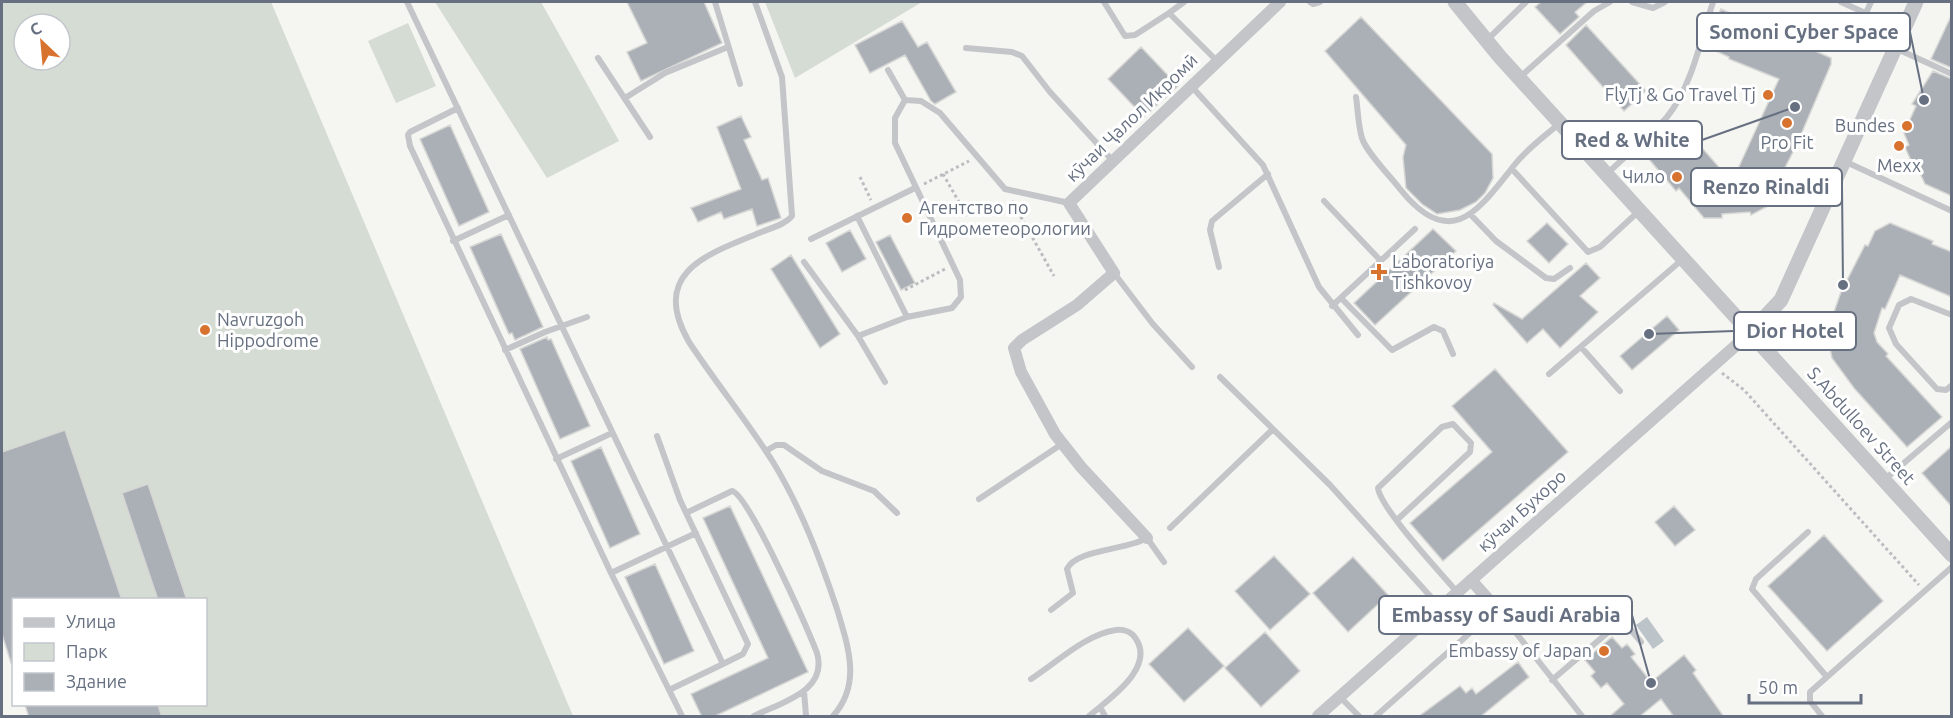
<svg xmlns="http://www.w3.org/2000/svg" width="1953" height="718" viewBox="0 0 1953 718" font-family="Ubuntu,sans-serif">
<style>
.green{fill:#d5dcd3;fill-rule:evenodd}
.water{fill:#bcc4c9}
.building{fill:#aab0b6;stroke:#d6d6d4;stroke-width:1.5}
.lines{fill:none;stroke-linecap:round;stroke-linejoin:round}
.path{stroke:#bcbdc0;stroke-width:3;stroke-dasharray:3 3;stroke-linecap:butt}
.service{stroke:#c3c5c9;stroke-width:6}
.minor{stroke:#c3c5c9;stroke-width:12}
.tertiary{stroke:#c3c5c9;stroke-width:15}
.poi-dot{fill:#d8732f;stroke:#fff;stroke-width:2}
.labels{text-anchor:middle;stroke-width:6;stroke-linejoin:round;paint-order:stroke}
.poi-label{font-size:18px;fill:#667081;stroke:#fff;text-anchor:end}
.street-label{font-size:18px;fill:#667081;stroke:#fff}
.leader{fill:none;stroke:#667081;stroke-width:2}
.callout-dot{fill:#667081;stroke:#fff;stroke-width:2}
.callout{fill:#fff;stroke:#667081;stroke-width:2}
.callout-label{font-size:20px;text-anchor:middle;font-weight:bold;fill:#667081}
</style>
<rect width="100%" height="100%" fill="#f5f5f2"/>
<path class="green" d="M2,2H271L573,716H41L37,705L206,704V600H14L13,637L2,602ZM24,24H60V60H24Z
M435,2H541L619,141L547,178Z
M765,2H922L795,78Z
M408,23L436,86L396,103L368,41Z"/>
<path class="water" d="M1647,617L1664,641L1653,649L1636,625Z"/>
<path class="building" d="M627,2H704L722,43L641,81L627,52L647,43Z
M1541,2H1587L1575,12L1579,17L1560,34L1535,7Z
M1721,9L1831,58V64L1797,144L1772,193L1774,194L1770,205L1751,215L1750,212L1722,214V218H1704L1679,188L1676,191L1642,151L1672,125L1678,131L1680,130L1700,152L1703,149L1732,182L1779,79L1729,59V57L1705,46Z
M1952,14V68L1931,59Z
M1361,17L1492,154L1493,178L1485,193L1476,202L1460,210L1437,214L1422,204L1406,188L1403,157L1406,145L1325,51Z
M902,21L918,47L927,42L956,92L935,104L931,101L905,55L870,73L855,45Z
M1586,25L1646,91L1624,111L1566,45Z
M1141,47L1178,86L1144,117L1108,79Z
M1933,71L1952,79V196L1925,184L1919,171L1916,172L1905,147L1909,145L1904,133L1916,106L1912,104Z
M741,116L751,137L744,140L762,180L768,178L781,218L757,226L752,209L724,219L721,212L698,222L691,208L741,189L717,127Z
M450,125L489,212L459,226L420,139Z
M1547,223L1568,244L1549,263L1527,241Z
M1890,223L1933,241L1932,244L1952,252V297L1900,275L1885,309L1882,308L1874,333L1877,342L1888,354L1886,356L1942,417L1907,447L1854,388L1832,358L1827,332L1841,292L1865,245L1868,246L1875,231Z
M1433,229L1456,251L1375,325L1354,303Z
M850,230L866,259L842,272L826,243Z
M501,234L543,327L515,340L512,333L509,334L470,247Z
M890,235L915,283L901,290L876,242Z
M791,255L840,334L820,348L771,269Z
M1586,263L1600,278L1580,296L1598,312L1560,348L1543,329L1527,343L1493,305L1494,303L1522,319Z
M1667,316L1679,330L1632,370L1620,356Z
M547,337L548,340L551,339L590,426L560,439L520,349Z
M1495,369L1568,452L1443,561L1410,523L1492,452L1452,406Z
M65,430L122,600H14V663H11L2,634V452Z
M1952,446V507L1922,473Z
M601,447L640,534L610,548L571,461Z
M148,484L187,600H158L122,493Z
M730,506L808,672L713,717H702L691,694L768,658L703,518Z
M1674,506L1695,530L1675,546L1655,522Z
M1824,535L1883,601L1827,651L1768,586Z
M1274,556L1310,594L1270,630L1235,591Z
M1353,557L1388,595L1348,632L1313,593Z
M655,564L694,651L664,664L625,577Z
M1188,628L1224,666L1184,702L1149,664Z
M1265,632L1300,671L1261,707L1225,668Z
M1612,637L1622,648L1627,644L1635,654L1631,657L1651,682L1684,655L1696,670L1693,673L1724,717H1674L1661,699L1639,717H1609L1624,704L1607,683L1601,688L1591,676L1595,672L1585,660Z
M1518,662L1529,677L1480,717H1418L1460,686L1466,693L1472,688L1476,694Z
M25,705H158L162,717H29Z"/>
<g class="lines">
<path class="path" d="M943,174L967,216
M860,177L871,200
M924,184L969,161
M1012,201L1054,276
M905,290L945,269
M1722,373L1744,390L1919,585"/>
<path class="service" d="M407,2L723,664L669,690
M715,2L740,84
M755,2L782,77L792,216C785,225 770,228 759,233C704,255 650,274 689,342C716,383 747,421 773,462C801,508 820,558 837,609C848,646 862,684 833,716
M1104,2L1125,36L1135,35L1169,13L1217,61
M1310,2L1313,4L1320,2
M1632,2L1653,8L1665,2
M1841,2L1903,30
M1169,13L1184,2
M1866,13L1871,2
M1487,40L1526,2
M966,48L1012,52L1022,56L1050,92L1113,161
M1895,48L1952,74
M598,58L650,137
M888,70L905,100
M1520,77L1594,11L1610,2
M1192,87L1263,165L1319,287L1358,335
M1356,97C1358,110 1358,125 1362,138C1366,152 1390,176 1400,189C1452,254 1480,208 1516,163C1528,148 1545,136 1560,123
M625,98L665,73L728,47
M458,108L410,132L408,135L410,146L611,573L682,716
M1844,161L1952,211
M1512,169L1588,252L1600,247L1639,211
M1607,174C1626,155 1650,137 1667,117C1692,86 1701,39 1713,2
M1324,201L1380,260
M1471,215L1496,241L1546,278L1554,279L1570,268
M857,216L907,317
M811,239L915,188
M453,241L509,215
M804,262L858,336L907,317L952,308L961,297L960,280L895,143V118L905,100L921,101L940,113L1005,189L1069,203
M1219,267L1210,230L1212,221L1268,174
M1114,273L1152,323L1192,367
M1341,298L1392,350L1434,327L1443,331L1453,354
M1332,306L1415,229
M1952,315L1911,299L1899,305L1889,328L1896,344L1937,389L1946,390L1952,385
M858,336L885,382
M1581,347L1620,391
M505,350L545,332L587,317
M1549,374L1683,259
M1220,377L1330,485L1440,607
M657,436L680,500L748,644L743,654L723,664
M766,451L776,445H784L822,471L874,491L897,513
M556,459L612,433
M1884,480L1952,422
M979,499L1062,444
M686,513L732,491C748,493 808,630 817,653C828,691 782,702 754,716
M1398,519L1470,452L1471,443L1453,424L1442,427L1378,488C1380,508 1442,574 1457,592
M1170,528L1272,430
M1808,532L1756,579L1752,589L1827,677
M611,573L696,533
M1051,610L1073,593L1067,569C1076,549 1128,550 1147,538L1164,562
M1031,679C1056,663 1086,634 1116,630C1124,629 1132,632 1136,639C1153,665 1118,692 1100,707L1105,716
M1552,680L1619,623L1626,624L1641,642
M804,691L806,716
M1340,697L1359,716
M1089,716L1100,707
M1376,716L1497,609L1582,716
M1822,716L1810,701V692L1952,567"/>
<path class="minor" d="M1147,538L1081,467L1055,434L1021,372L1014,348L1022,340L1077,305L1114,273L1069,203L1280,2
M1471,580L1497,609
M1318,716L1750,333"/>
<path class="tertiary" d="M1455,2L1500,57L1952,555
M1750,333L1781,300L1916,2"/>
</g>
<g class="poi-dot">
<circle cx="1768" cy="95" r="6"/>
<circle cx="1787" cy="123" r="6"/>
<circle cx="1907" cy="126" r="6"/>
<circle cx="1899" cy="146" r="6"/>
<circle cx="1677" cy="177" r="6"/>
<circle cx="907" cy="218" r="6"/>
<path d="M1376 263h6v6h6v6h-6v6h-6v-6h-6v-6h6z"/>
<circle cx="205" cy="330" r="6"/>
<circle cx="1604" cy="651" r="6"/>
</g>
<g class="labels">
<g class="poi-label">
<text x="1756" y="101">FlyTj &amp; Go Travel Tj</text>
<text x="1895" y="132">Bundes</text>
<text x="1787" y="149" text-anchor="middle">Pro Fit</text>
<text x="1899" y="172" text-anchor="middle">Mexx</text>
<text x="1665" y="183">Чило</text>
<text x="919" y="214" text-anchor="start">Агентство по<tspan x="919" dy="21">Гидрометеорологии</tspan></text>
<text x="1392" y="268" text-anchor="start">Laboratoriya<tspan x="1392" dy="21">Tishkovoy</tspan></text>
<text x="217" y="326" text-anchor="start">Navruzgoh<tspan x="217" dy="21">Hippodrome</tspan></text>
<text x="1592" y="657">Embassy of Japan</text>
</g>
<g class="street-label">
<text transform="translate(1132 118) rotate(-44)" y="6">кӯчаи Ҷалол Икромӣ</text>
<text transform="translate(1861 426) rotate(48)" y="6">S.Abdulloev Street</text>
<text transform="translate(1522 511) rotate(-42)" y="6">кӯчаи Бухоро</text>
</g>
</g>
<path class="leader" d="M1924 100L1910 32M1795 107L1702 140M1843 285L1842 187M1649 334L1734 331M1651 683L1632 615"/>
<g class="callout-dot">
<circle cx="1924" cy="100" r="6"/>
<circle cx="1795" cy="107" r="6"/>
<circle cx="1843" cy="285" r="6"/>
<circle cx="1649" cy="334" r="6"/>
<circle cx="1651" cy="683" r="6"/>
</g>
<g class="callout">
<rect x="1697" y="13" width="213" height="38" rx="6"/>
<rect x="1562" y="121" width="140" height="38" rx="6"/>
<rect x="1691" y="168" width="151" height="38" rx="6"/>
<rect x="1734" y="312" width="122" height="38" rx="6"/>
<rect x="1379" y="596" width="253" height="38" rx="6"/>
</g>
<g class="callout-label">
<text x="1804" y="39">Somoni Cyber Space</text>
<text x="1632" y="147">Red &amp; White</text>
<text x="1766" y="194">Renzo Rinaldi</text>
<text x="1795" y="338">Dior Hotel</text>
<text x="1506" y="622">Embassy of Saudi Arabia</text>
</g>
<rect width="1953" height="718" fill="none" stroke="#667081" stroke-width="6"/>
<rect x="12" y="598" width="195" height="108" fill="#ffffff" stroke="#c2c6cd" stroke-width="1.5"/>
<rect x="24" y="618" width="30" height="9" fill="#c3c5c9" stroke="#c2c6cd" stroke-width="1.5"/>
<text x="66" y="628" font-size="18" fill="#667081">Улица</text>
<rect x="24" y="643" width="30" height="18" fill="#d5dcd3" stroke="#c2c6cd" stroke-width="1.5"/>
<text x="66" y="658" font-size="18" fill="#667081">Парк</text>
<rect x="24" y="673" width="30" height="18" fill="#aab0b6" stroke="#c2c6cd" stroke-width="1.5"/>
<text x="66" y="688" font-size="18" fill="#667081">Здание</text>
<g transform="translate(42 42) rotate(334)"><circle r="28" fill="#ffffff" stroke="#c2c6cd" stroke-width="1.5"/>
<path d="M0-4.5L10 22L0 15L-10 22Z" fill="#d8732f"/>
<text y="-9" font-size="16" font-weight="bold" text-anchor="middle" fill="#667081">С</text>
</g>
<path d="M1749 694v9h112v-9" fill="none" stroke="#667081" stroke-width="3"/>
<text x="1758" y="694" font-size="18" fill="#667081" stroke="#ffffff" stroke-width="4.5" paint-order="stroke">50 m</text>
</svg>
